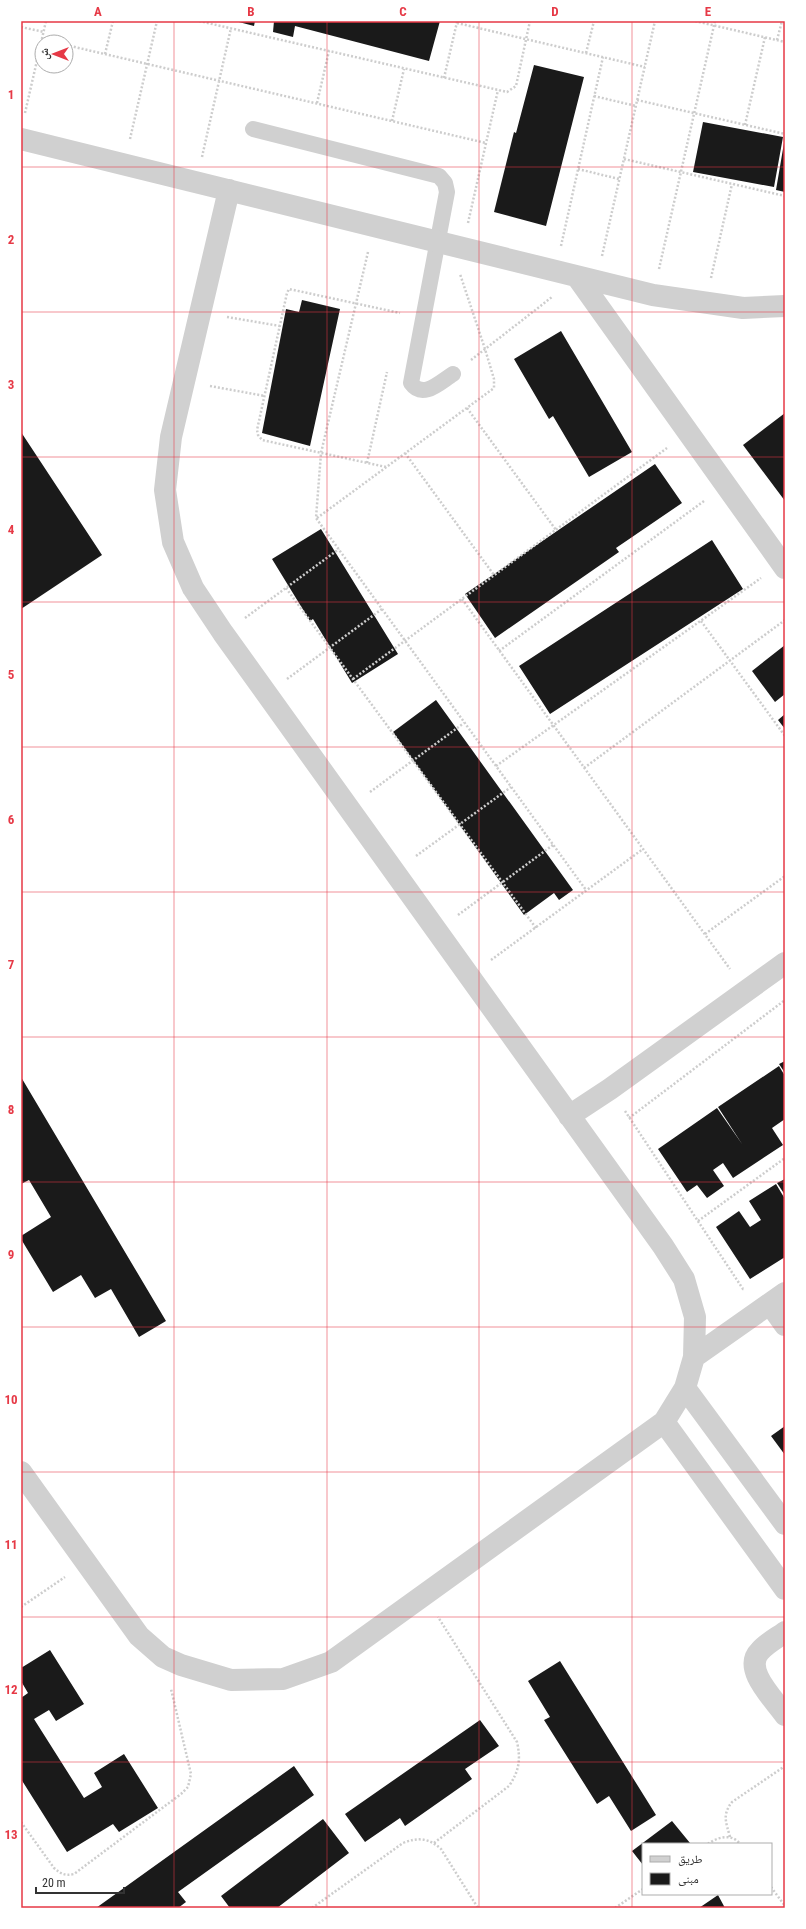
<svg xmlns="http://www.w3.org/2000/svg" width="806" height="1929" viewBox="0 0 806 1929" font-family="'Roboto Condensed','Noto Naskh Arabic',sans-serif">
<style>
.building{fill:#1a1a1a}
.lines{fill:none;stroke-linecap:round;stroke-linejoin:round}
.path{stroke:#cdcdcd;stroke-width:2.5;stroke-dasharray:2 2;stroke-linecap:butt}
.lane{stroke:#d0d0d0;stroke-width:16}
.street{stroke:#d0d0d0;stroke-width:22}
.grid{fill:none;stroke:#e63946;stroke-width:1;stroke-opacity:0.55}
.neatline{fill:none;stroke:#e63946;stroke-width:1.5}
.grid-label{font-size:13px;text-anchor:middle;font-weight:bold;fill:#e63946}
</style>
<rect width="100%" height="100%" fill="#fff"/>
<path class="building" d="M235,21H255L254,26Z
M274,21H440L429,61L295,26L293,37L273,32Z
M534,65L584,77L546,226L494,212L514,132L516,133Z
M703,122L783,137L774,187L693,172Z
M784,143H785V192L776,190Z
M302,300L340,309L310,446L262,433L286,309L299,312Z
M561,331L632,452L589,477L553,416L549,419L514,359Z
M785,413V501L743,445Z
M21,432L102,555L21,609Z
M655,464L682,503L616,548L619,552L495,638L465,594Z
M321,529L398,654L352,683L313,619L310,621L272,559Z
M712,540L743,589L550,714L519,666Z
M785,645V694L775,702L752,671Z
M436,700L573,890L559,900L554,893L524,915L393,732Z
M785,714V729L778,720Z
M785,1061V1073L779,1064Z
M779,1066L785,1076V1119L772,1128L783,1145L733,1178L723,1163L713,1170L724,1186L707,1198L697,1185L687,1192L658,1149L717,1108L742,1144L718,1107Z
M21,1077L166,1321L139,1337L111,1289L95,1298L81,1275L53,1292L21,1239V1236L51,1217L29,1180L21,1184Z
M785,1179V1195L777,1183Z
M776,1184L785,1199V1257L750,1279L716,1227L739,1211L750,1227L761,1220L749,1201Z
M785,1426V1455L771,1436Z
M50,1650L84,1704L56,1721L49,1710L34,1719L84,1798L102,1787L94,1773L124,1754L158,1808L119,1832L113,1824L67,1852L21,1779V1698L28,1693L21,1681V1668Z
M560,1661L656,1815L631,1831L609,1796L597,1804L544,1720L550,1717L528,1681Z
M480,1720L499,1746L465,1769L472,1779L405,1826L400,1818L365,1842L345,1814Z
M294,1766L314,1795L178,1892L186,1902L178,1908H96Z
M323,1819L349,1853L277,1908H230L221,1896Z
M672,1821L690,1843L643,1844V1865L632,1851Z
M718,1895L725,1908H699Z"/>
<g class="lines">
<path class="path" d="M199,21L507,92L516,86L530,21
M695,21L785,42
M457,23L645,67
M21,27L44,32
M42,39L55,42
M777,40L782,21
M66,45L486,143
M586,53L594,21
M105,54L113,21
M444,78L457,22
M594,96L636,106
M637,100L785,134
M317,103L329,51
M25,113L46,21
M392,121L404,69
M745,125L765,37
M130,139L157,21
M202,157L231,28
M624,159L785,196
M578,169L619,179
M468,223L498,90
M561,246L603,57
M368,252L321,453L316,518L586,890
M602,256L655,21
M659,269L715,21
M711,278L732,184
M227,317L280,326
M471,360L552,297
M210,386L265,396
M467,408L556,530
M405,453L494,575
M367,463L387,372
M386,467L262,440L258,435L257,430L287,293L289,289L400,313
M317,518L494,388V379L485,349L460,274
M286,588L536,928
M462,599L730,969
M245,618L339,549
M701,621L785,736
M499,651L704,501
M287,679L382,609
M353,679L667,448
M496,766L761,578
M584,768L785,620
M370,792L464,723
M416,856L511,787
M458,915L553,845
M705,934L785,876
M491,960L643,849
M625,1111L743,1289H745
M629,1118L785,1000
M698,1221L785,1158
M21,1607L65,1577
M21,1822L54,1868C61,1874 65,1876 74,1874L181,1794L188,1787L191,1774L171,1689
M730,1837C726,1822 722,1815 732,1802L785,1766
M434,1843L509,1786C519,1771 521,1760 517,1742L438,1617
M708,1844C717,1837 732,1833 740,1844
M771,1887L785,1906
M312,1908L403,1843C418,1837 429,1838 441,1849L478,1908
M615,1908L643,1889"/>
<path class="lane" d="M253,129L439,176L445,183L447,192L411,383C423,400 440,382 453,374"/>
<path class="street" d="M21,139L653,295L743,308L785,306
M578,278L785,568
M569,1116L610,1089L785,963
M770,1304L785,1325
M694,1357L785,1293
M685,1388L785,1524
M664,1422L785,1589
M21,1472L139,1636L163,1657L181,1665L231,1680L283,1679L331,1662L664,1422L685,1388L694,1357L695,1317L684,1279L663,1246L223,633L193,588L173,542L165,490L171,437L229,190
M785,1632C777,1638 767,1643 760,1651C742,1669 774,1699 785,1715"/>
</g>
<path class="grid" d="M174,21V1908M327,21V1908M479,21V1908M632,21V1908M21,167H785M21,312H785M21,457H785M21,602H785M21,747H785M21,892H785M21,1037H785M21,1182H785M21,1327H785M21,1472H785M21,1617H785M21,1762H785"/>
<rect width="806" height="1929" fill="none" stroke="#ffffff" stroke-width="44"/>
<rect x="642" y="1843" width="130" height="52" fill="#ffffff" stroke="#adadad"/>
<rect x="650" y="1856" width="20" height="6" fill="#d0d0d0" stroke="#adadad"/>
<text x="678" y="1863" font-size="12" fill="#333333">طريق</text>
<rect x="650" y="1873" width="20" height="12" fill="#1a1a1a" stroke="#adadad"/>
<text x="678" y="1883" font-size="12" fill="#333333">مبنى</text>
<g transform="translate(54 54) rotate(270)"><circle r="19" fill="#ffffff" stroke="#adadad"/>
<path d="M0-3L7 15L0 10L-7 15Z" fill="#e63946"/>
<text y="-6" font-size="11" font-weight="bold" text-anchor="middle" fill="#333333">ش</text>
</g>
<path d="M36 1887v6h88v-6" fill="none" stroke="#333333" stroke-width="2"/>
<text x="42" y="1887" font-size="12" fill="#333333" stroke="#ffffff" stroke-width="3" paint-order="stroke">20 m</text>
<rect x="22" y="22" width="762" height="1885" class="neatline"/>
<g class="grid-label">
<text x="98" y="16">A</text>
<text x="251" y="16">B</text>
<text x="403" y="16">C</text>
<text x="555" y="16">D</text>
<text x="708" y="16">E</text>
<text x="11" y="99">1</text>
<text x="11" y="244">2</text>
<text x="11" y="389">3</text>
<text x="11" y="534">4</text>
<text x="11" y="679">5</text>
<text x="11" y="824">6</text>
<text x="11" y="969">7</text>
<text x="11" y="1114">8</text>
<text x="11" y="1259">9</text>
<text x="11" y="1404">10</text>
<text x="11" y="1549">11</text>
<text x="11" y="1694">12</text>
<text x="11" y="1839">13</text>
</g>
</svg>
